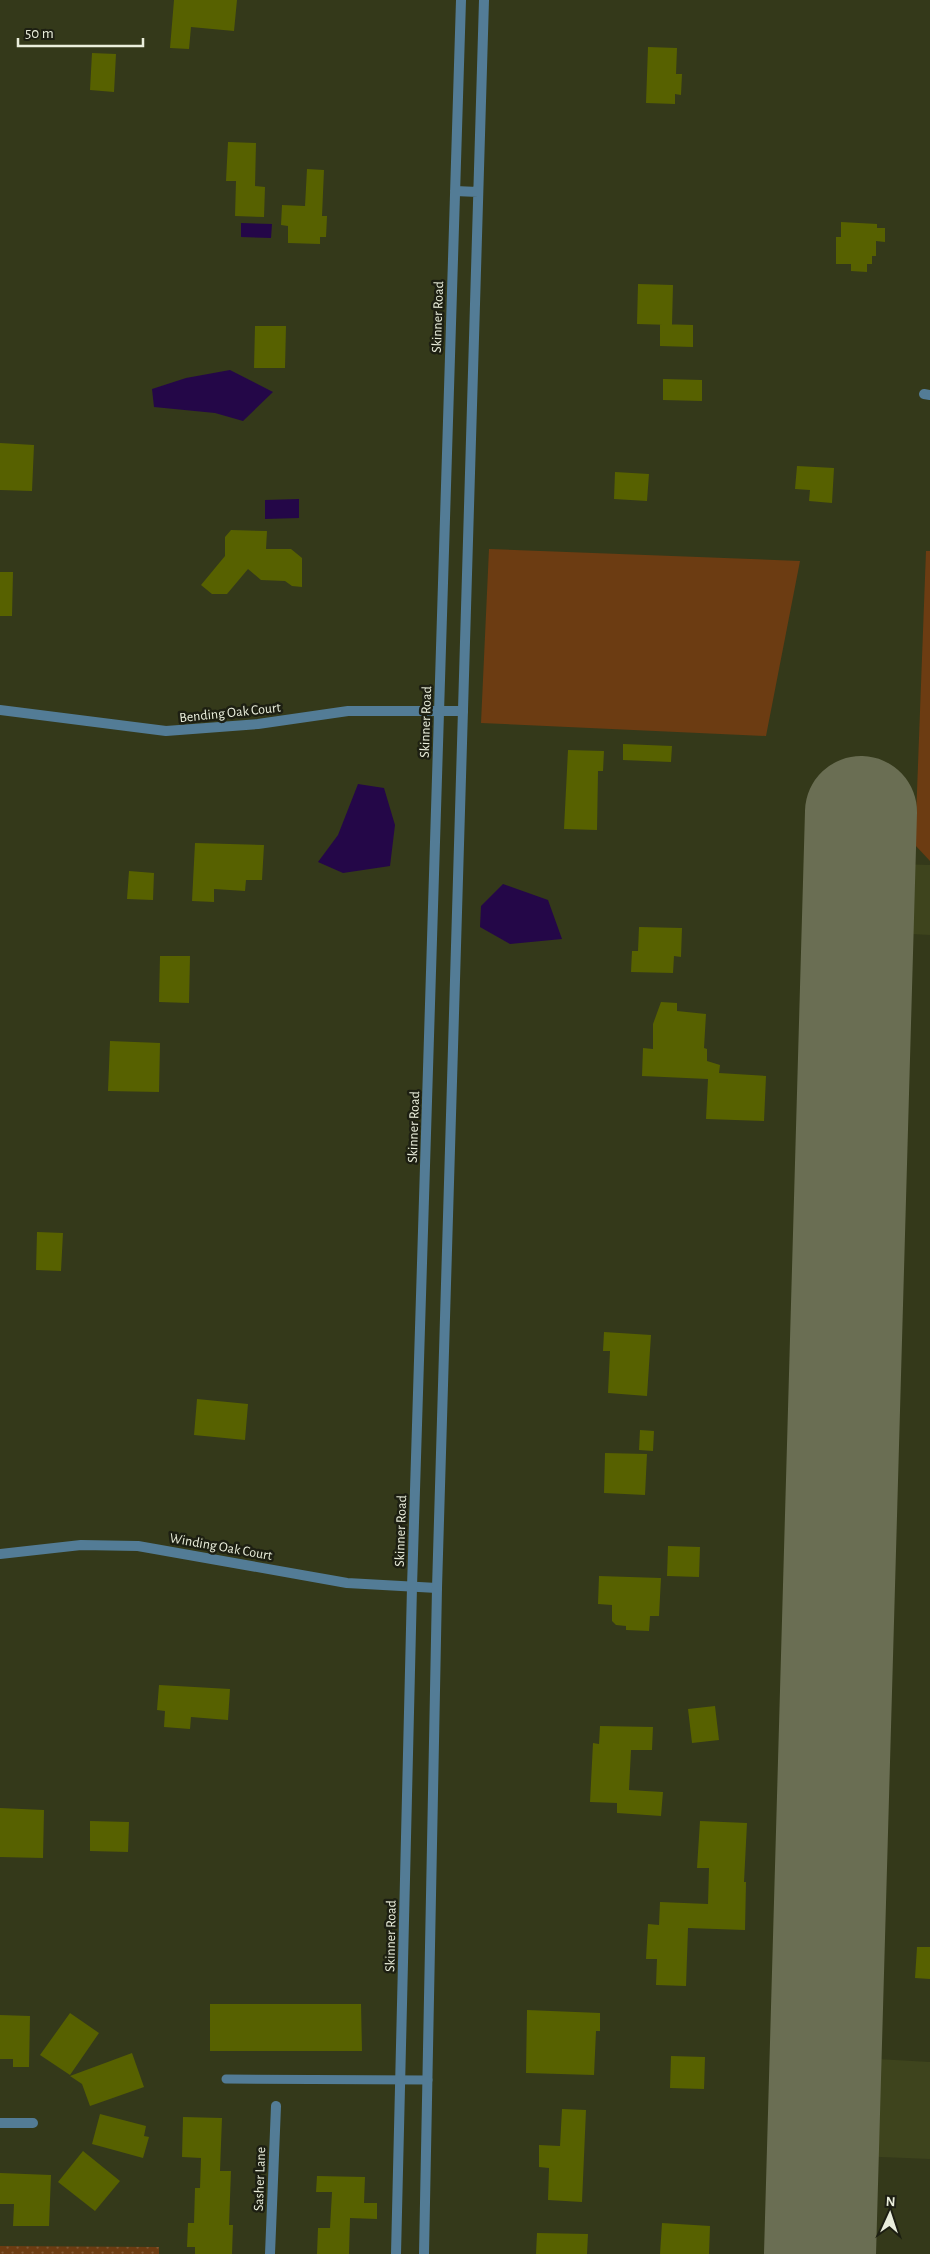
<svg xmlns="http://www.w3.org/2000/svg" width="930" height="2254" viewBox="0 0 930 2254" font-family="'Alegreya Sans',sans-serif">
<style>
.built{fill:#3e441d}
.green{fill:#6c3c12}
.park{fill:url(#park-dots)}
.water{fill:#240748}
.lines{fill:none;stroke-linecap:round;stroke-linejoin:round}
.runway{stroke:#6a6e53;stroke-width:112}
.building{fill:#576100}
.service{stroke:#537c96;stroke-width:9}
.minor{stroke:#537c96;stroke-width:10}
.tertiary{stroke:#537c96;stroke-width:10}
.labels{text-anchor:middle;stroke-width:5;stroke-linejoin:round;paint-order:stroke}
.street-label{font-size:14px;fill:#eaeedc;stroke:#1d1f12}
</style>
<defs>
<pattern id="park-dots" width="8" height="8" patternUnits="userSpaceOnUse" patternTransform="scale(1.25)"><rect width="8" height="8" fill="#6c3c12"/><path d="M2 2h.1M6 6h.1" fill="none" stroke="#815834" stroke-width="1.8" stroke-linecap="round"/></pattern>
</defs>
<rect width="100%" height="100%" fill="#34391a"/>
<path class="built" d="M837,799L897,802L895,864L930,865V935L893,933L860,2058L930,2062V2159L857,2156L855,2254H791Z"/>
<path class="green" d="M489,549L800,561L766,736L481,723Z
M926,551H930V861L915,845Z"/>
<path class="park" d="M0,2246L159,2247V2254H0Z"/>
<path class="water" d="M241,223L272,224L271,238L241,237Z
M230,370L273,392L243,421L215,413L154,407L152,389L186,378Z
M299,499V518L265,519V500Z
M358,784L384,788L395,825L390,866L343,873L318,862L338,835Z
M503,884L548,900L562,939L510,944L480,927L481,906Z"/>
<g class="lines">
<path class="runway" d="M820,2254L861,812"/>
</g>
<path class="building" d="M174,0H237L234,31L191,27L189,49L170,48Z
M648,47L677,48L676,74H682L681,95L675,94V104L646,103Z
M92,53L116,54L114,92L90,90Z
M228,142L256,143L255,186L265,187L264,217L235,216L236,181H226Z
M307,169L324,170L322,216H327L326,237H320V244L288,243V226L281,225L282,205L305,206Z
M841,222L877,224V228H885V242L876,241V256H872V264H867V272L851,271V264H836V237H841Z
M638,284L673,285L672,325L637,324Z
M660,324L693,325V347L660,346Z
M255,326H286L285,368H254Z
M663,379L702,380V401L663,400Z
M0,443L34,445L32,491L0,490Z
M797,466L834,468L832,503L809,501L810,490L795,489Z
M615,472L649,474L647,501L614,499Z
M231,530L267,531L266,549H291L302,558V587L292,586L285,581L261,580L248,569L227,594H212L201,585L225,556V537Z
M0,572H13L12,616H0Z
M623,744L672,746L671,762L623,760Z
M568,750L604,751L603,771H598L597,830L564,829Z
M195,843L264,845L262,880H246L245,891L214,889V902L192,901Z
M129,871L154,873L153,900L127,899Z
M639,927L682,928L681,957L674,956L673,973L631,972L632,951H638Z
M160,956H190L189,1003L159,1002Z
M661,1002L677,1003V1011L706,1014L704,1048L707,1049V1061L720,1065L719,1073L766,1076L764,1121L706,1119L708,1079L642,1076L643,1048L653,1049V1024Z
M110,1041L160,1043L159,1092L108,1091Z
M37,1232L63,1233L61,1271L36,1270Z
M604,1332L651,1335L647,1396L608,1393L610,1351H603Z
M197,1399L248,1404L245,1440L194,1435Z
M640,1430L654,1431L653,1451L639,1450Z
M605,1453L647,1454L645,1495L604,1493Z
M668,1546L700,1547L699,1577L667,1576Z
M599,1576L661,1578L659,1616H650L649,1631L626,1630V1626L616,1625L612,1621V1605L598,1604Z
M159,1685L230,1689L228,1720L191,1717L190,1729L164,1727L165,1711L157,1710Z
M715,1706L719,1740L692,1743L688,1709Z
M600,1726L653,1727L652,1750H631L629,1790L663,1792L661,1816L617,1813V1803L590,1802L593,1743L599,1744Z
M0,1808L44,1810L43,1858L0,1857Z
M90,1821L129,1822L128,1852L90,1851Z
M700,1821L747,1823L744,1882H746L745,1930L688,1928L686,1986L656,1985L657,1959H646L648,1924L659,1925L660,1902L708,1904L709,1868H697Z
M917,1947H930V1979L915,1978Z
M210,2004H361L362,2051H210Z
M527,2010L600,2013V2031H596L594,2075L526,2073Z
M70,2013L99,2033L70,2075L40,2055Z
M0,2015L30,2016L29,2067H13V2059H0Z
M132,2053L144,2087L90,2106L82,2084L70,2076Z
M671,2056L705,2057L704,2089L670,2088Z
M562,2109L586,2110L582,2202L548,2200L549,2168L539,2167V2145L560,2146Z
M100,2114L146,2126L144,2136L149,2137L143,2158L92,2144Z
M183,2117L222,2118L220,2171H231L229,2225H233L232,2254H195V2247H187L188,2223H194L195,2188H200L201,2158L182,2157Z
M83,2151L120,2181L95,2211L58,2182Z
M0,2173L51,2175L49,2226H13L14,2204H0Z
M317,2176L365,2177L364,2203H377V2219L350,2218L349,2254H317L318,2228H330L332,2192H316Z
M662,2223L710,2226L709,2254H660Z
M537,2233L588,2234L587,2254H536Z"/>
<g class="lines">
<path class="service" d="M226,2079L428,2080"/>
<path class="minor" d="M924,394L930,395
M0,710L166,731L258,724L348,711H463
M0,1554L81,1545L138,1546L347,1583L437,1588
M0,2123H33
M270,2254L276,2106"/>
<path class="tertiary" d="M455,191L478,192
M396,2254L412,1587L461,0
M424,2254L437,1588L484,0"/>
</g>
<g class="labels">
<g class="street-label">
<text transform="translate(437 317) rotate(-88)" y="5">Skinner Road</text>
<text transform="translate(230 712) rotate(-6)" y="5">Bending Oak Court</text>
<text transform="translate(425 722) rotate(-88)" y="5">Skinner Road</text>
<text transform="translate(413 1127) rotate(-88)" y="5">Skinner Road</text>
<text transform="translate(400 1531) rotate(-88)" y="5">Skinner Road</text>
<text transform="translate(221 1546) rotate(10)" y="5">Winding Oak Court</text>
<text transform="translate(390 1936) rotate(-89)" y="5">Skinner Road</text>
<text transform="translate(259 2179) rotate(-88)" y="5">Sasher Lane</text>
</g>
</g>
<g transform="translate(890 2214) rotate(3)" stroke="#1d1f12" stroke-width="4" paint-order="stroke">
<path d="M0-4L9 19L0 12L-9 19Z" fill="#eaeedc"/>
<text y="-8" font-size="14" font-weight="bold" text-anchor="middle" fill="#eaeedc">N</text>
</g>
<path d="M18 38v8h125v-8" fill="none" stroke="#eaeedc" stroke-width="2.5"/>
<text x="25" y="38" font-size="15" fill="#eaeedc" stroke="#1d1f12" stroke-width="4" paint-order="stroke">50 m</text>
</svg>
